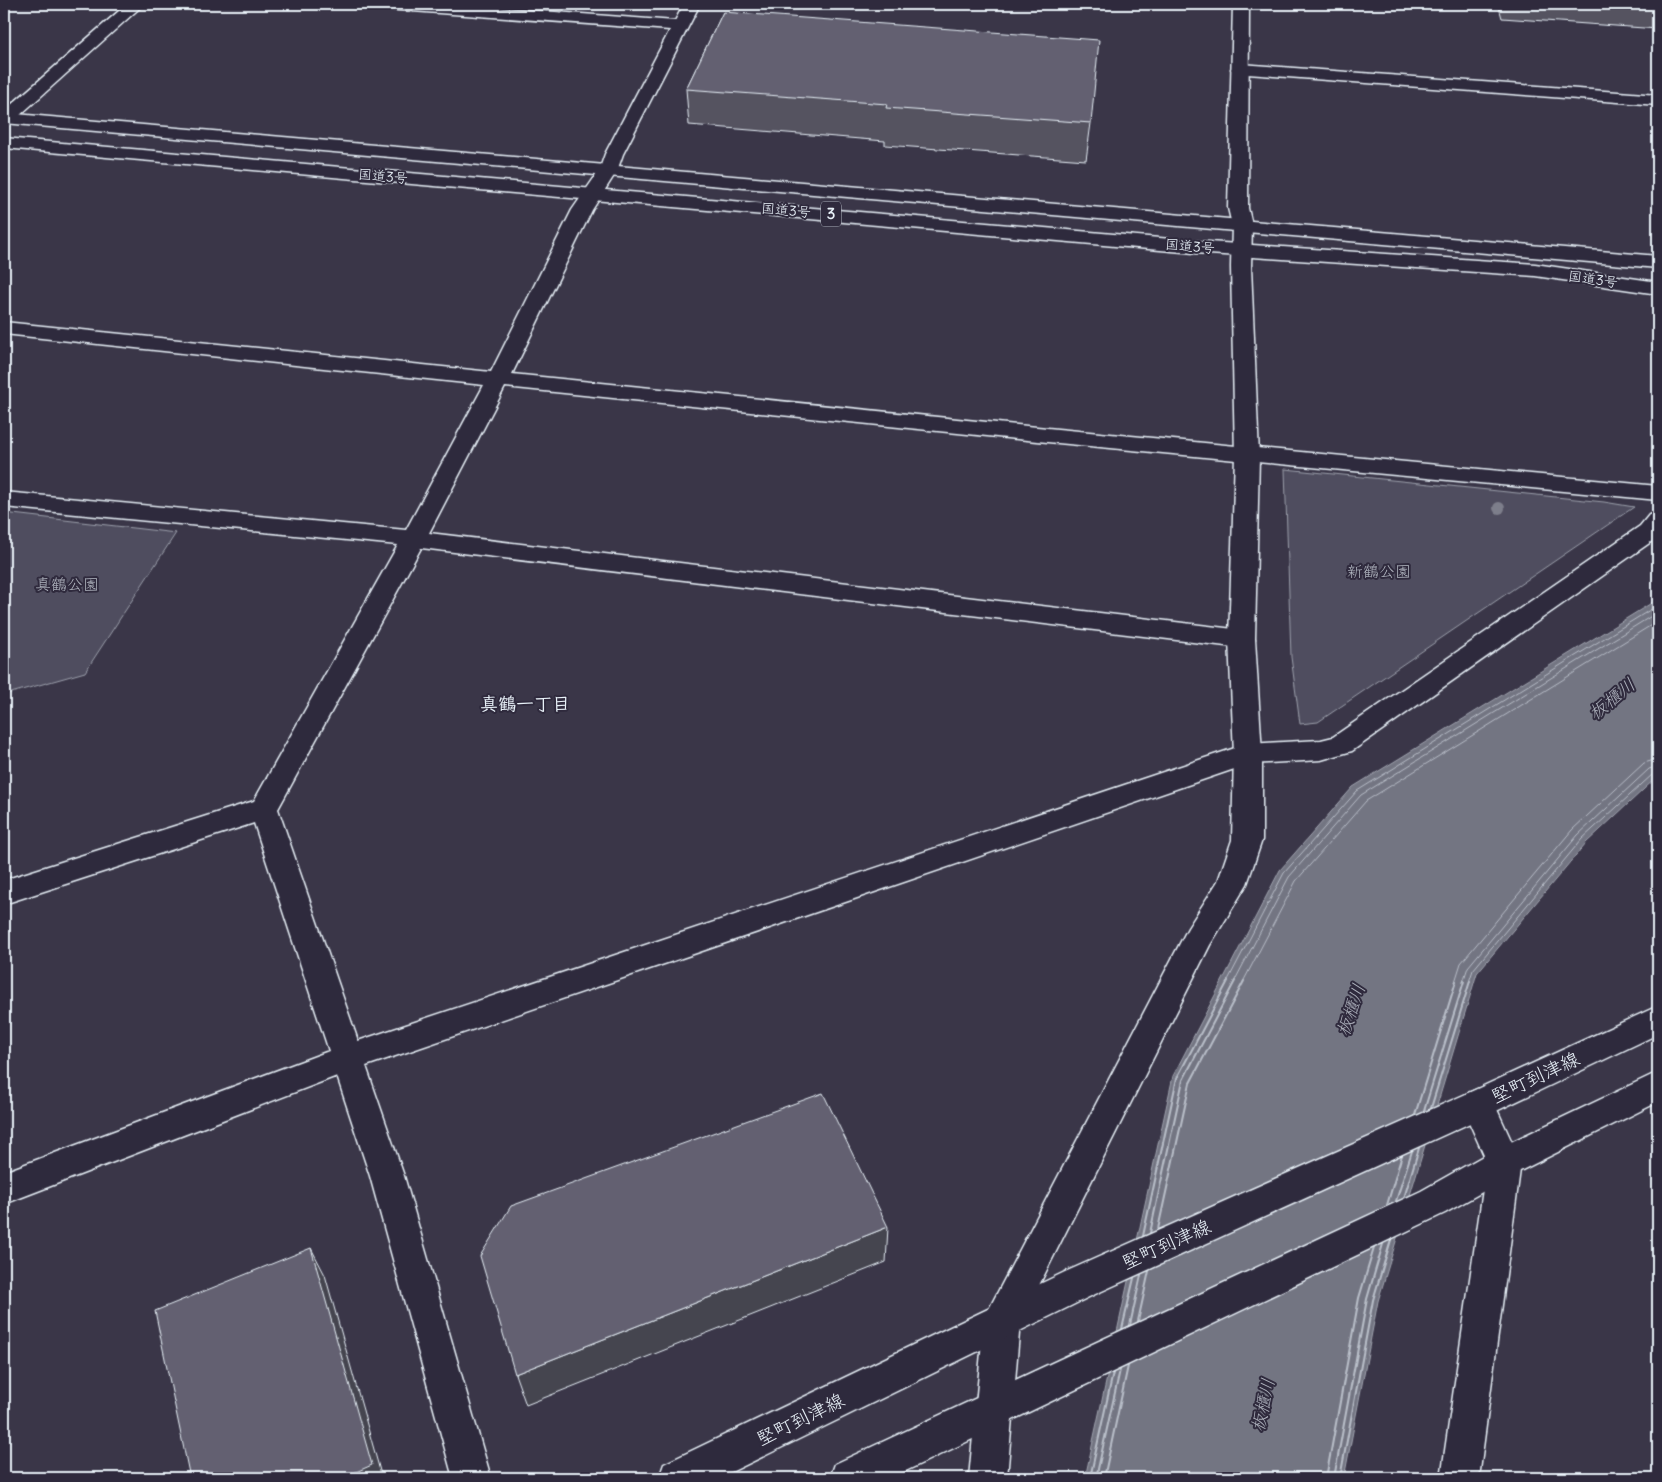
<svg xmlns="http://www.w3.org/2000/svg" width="1662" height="1482" viewBox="0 0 1662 1482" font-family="Delius,'Klee One',sans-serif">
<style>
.green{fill:#504e5f;stroke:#9ca0ac}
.water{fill:#737482;stroke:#a2a6b1}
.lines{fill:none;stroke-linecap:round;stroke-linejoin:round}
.shore-far1{stroke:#b9bfc9;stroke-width:1}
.shore{stroke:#b9bfc9;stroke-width:2}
.minor-casing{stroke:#e8f1f8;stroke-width:3}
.tertiary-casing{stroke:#e8f1f8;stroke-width:3}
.secondary-casing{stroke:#e8f1f8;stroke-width:3}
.trunk-casing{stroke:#e8f1f8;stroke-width:3}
.minor{fill:#2f2a3d;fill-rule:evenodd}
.tertiary{fill:#2f2a3d;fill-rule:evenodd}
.secondary{fill:#2f2a3d;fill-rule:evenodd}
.trunk{fill:#2f2a3d;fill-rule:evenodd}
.tree{fill:#7d7e8b}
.wall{fill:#555361;stroke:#e8f1f8}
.shaded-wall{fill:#45444f;stroke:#e8f1f8}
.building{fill:#636171;stroke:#e8f1f8}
.labels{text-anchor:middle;stroke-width:4;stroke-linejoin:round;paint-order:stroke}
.far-street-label{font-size:14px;fill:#e8f1f8;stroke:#2f2a3d}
.shield{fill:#2f2a3d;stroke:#b0b5c0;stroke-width:1}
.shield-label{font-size:15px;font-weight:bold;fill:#e8f1f8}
.park-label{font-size:16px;fill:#b3b8c2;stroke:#2f2a3d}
.water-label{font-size:18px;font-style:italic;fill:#aeb2bd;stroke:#2f2a3d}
.neighbourhood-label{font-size:18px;font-weight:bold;fill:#e8f1f8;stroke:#2f2a3d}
.near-street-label{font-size:19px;fill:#e8f1f8;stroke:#2f2a3d}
</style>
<rect width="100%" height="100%" fill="#3a3648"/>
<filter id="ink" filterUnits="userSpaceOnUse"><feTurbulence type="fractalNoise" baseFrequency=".02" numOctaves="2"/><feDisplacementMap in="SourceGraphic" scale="10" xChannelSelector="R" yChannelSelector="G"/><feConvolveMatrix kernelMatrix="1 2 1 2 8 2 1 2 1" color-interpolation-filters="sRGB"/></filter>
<g filter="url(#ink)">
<path class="green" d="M1285,469L1604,502L1634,507L1318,722L1300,724L1291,657Z
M4,513L176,533L85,672L4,695Z"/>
<path class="water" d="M1658,599V776L1586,843L1477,973L1378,1301L1344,1478H1085L1173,1076L1280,870L1353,787Z"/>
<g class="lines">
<path class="shore-far1" d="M1227,982L1284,873L1357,791L1658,605
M1234,982L1289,877L1361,795L1658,612
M1243,982L1296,881L1366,801L1658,621
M1455,982L1461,963L1572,830L1644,763L1658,759
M1463,982L1468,967L1578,835L1649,769L1658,766
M1469,982L1473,970L1582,839L1653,774L1658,772"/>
<path class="shore" d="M1431,1108L1470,981
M1424,1111L1464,981
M1415,1115L1456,981
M1404,1198L1419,1148
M1396,1201L1412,1151
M1387,1205L1402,1155
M1158,1229L1190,1083L1244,981
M1150,1233L1183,1080L1235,981
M1143,1236L1177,1078L1228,981
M1138,1321L1149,1271
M1130,1325L1141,1275
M1122,1329L1134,1278
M1090,1478L1113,1373
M1096,1478L1120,1370
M1104,1478L1128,1366
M1326,1478L1359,1298L1374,1248
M1334,1478L1367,1299L1383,1244
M1340,1478L1373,1300L1391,1240"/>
<g class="minor-casing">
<path id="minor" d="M127,4H144L10,124L4,125V111Z
M377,4H447L675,21L684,4H700L623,154L617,171L592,210L512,374L1037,427L1658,486V500L1037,441L505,387L429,533L1242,630L1251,633L1255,639L1251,645L1242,648L421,548L278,809L358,1041L1238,747L1248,744L1321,740L1333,737L1640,526L1649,515L1658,512V537L1352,751L1321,760L1249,764L366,1066L404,1176L491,1478H453L370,1176L337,1076L4,1204V1172L329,1051L254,823L4,904V880L254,801L398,545L4,507V492L406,530L484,385L4,334V322L491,372L572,210L599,171L605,154L670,30L385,9L379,7Z
M1240,64L1658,95V105L1234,73L1231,69L1234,65Z
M1478,1089L1490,1094L1521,1162L1479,1478H1441L1487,1162L1461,1104L1466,1094Z
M1002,1303L1015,1309L1020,1321L1007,1478H969L984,1321L989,1309Z"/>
</g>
<g class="tertiary-casing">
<path id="tertiary" d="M1233,4H1249L1248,208L1252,225L1251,267L1259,456L1255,639L1262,754V840L1247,884L1210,945L1015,1333L1002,1339L989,1333L984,1321L989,1309L1188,928L1218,881L1232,840L1234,754L1229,639L1235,456L1231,267L1232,225L1228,208Z"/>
</g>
<g class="secondary-casing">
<path id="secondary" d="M1658,1006V1034L1490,1114L1091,1296L719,1478H659L664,1464L1065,1272L1466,1094Z
M1658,1072V1102L1516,1173L1445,1213L891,1478H830L835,1464L1421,1191L1492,1151Z"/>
</g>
<g class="trunk-casing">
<path id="trunk" d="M4,113L1658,256V268L4,123Z
M4,138L1194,241L1535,264L1658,282V294L1535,276L1194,253L4,148Z"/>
</g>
<use href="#minor" class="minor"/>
<use href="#tertiary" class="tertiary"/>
<use href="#secondary" class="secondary"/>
<use href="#trunk" class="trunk"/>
</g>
<circle class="tree" cx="1499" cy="508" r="6"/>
<path class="wall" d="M1498,4H1658V29L1502,18Z
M723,12L1091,123L1086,160L885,145V141L689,125L686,89Z"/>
<path class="shaded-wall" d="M888,1227L886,1262L526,1405L515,1374Z
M311,1248L325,1275L382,1478H342Z"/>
<path class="building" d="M723,12L1099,40L1091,123L886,108L887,104L686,89Z
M823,1093L888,1227L515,1374L480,1256L511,1206Z
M311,1248L372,1465L342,1478H190L155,1311Z"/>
</g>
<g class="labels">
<g class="far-street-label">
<text transform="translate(383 176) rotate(5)" y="5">国道3号</text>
<text transform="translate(786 210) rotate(5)" y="5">国道3号</text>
<text transform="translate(1190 246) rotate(5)" y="5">国道3号</text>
<text transform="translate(1593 279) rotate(8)" y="5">国道3号</text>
</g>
<rect class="shield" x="821" y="201.5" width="20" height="25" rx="4"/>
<g class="shield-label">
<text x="831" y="219">3</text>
</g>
<g class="park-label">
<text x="1379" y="577">新鶴公園</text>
<text x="67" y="590">真鶴公園</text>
</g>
<g class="water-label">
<text transform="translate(1612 699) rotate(-39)" y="6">板櫃川</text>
<text transform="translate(1351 1010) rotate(-71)" y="6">板櫃川</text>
<text transform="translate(1263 1405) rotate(-78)" y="6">板櫃川</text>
</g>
<g class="neighbourhood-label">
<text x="525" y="710">真鶴一丁目</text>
</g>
<g class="near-street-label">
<text transform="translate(1535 1077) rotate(-25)" y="7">堅町到津線</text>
<text transform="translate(1166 1244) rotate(-24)" y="7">堅町到津線</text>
<text transform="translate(800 1419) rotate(-26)" y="7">堅町到津線</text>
</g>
</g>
<rect width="1662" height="1482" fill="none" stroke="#2f2a3d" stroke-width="20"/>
<rect x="10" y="10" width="1642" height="1462" fill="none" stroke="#e8f1f8" stroke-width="2" filter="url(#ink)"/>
</svg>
